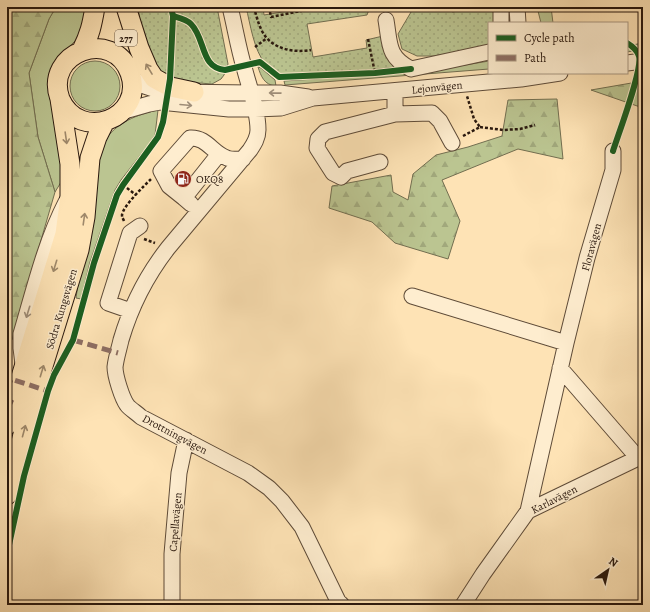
<svg xmlns="http://www.w3.org/2000/svg" width="650" height="612" viewBox="0 0 650 612" font-family="Alegreya,serif">
<style>
.green{fill:#bbc591;stroke:#726e50}
.forest{fill:url(#forest-firs);stroke:#726e50}
.park{fill:url(#park-dots);stroke:#726e50}
.lines{fill:none;stroke-linecap:round;stroke-linejoin:round}
.minor-casing{stroke:#5e4b38;stroke-width:17}
.major-casing{stroke:#29180e;stroke-width:21}
.path{stroke:#29180e;stroke-width:2.5;stroke-dasharray:3 2;stroke-linecap:butt}
.minor{stroke:#feedcf;stroke-width:15}
.major{stroke:#fee3b5;stroke-width:19}
.quiet{stroke:#8d6e63;stroke-width:5;stroke-dasharray:10 5;stroke-linecap:butt}
.cycleway-casing{stroke:#feedcf;stroke-width:8}
.cycleway{stroke:#1b5e20;stroke-width:6}
.oneway{stroke:#9e886a}
.oneway2{stroke:#9e8d78}
.labels{text-anchor:middle;stroke-width:3;stroke-linejoin:round;paint-order:stroke}
.shield{fill:#feedcf;stroke:#695848;stroke-width:1}
.shield-label{font-size:10px;font-weight:bold;fill:#29180e}
.street-label{font-size:11px;fill:#29180e;stroke:#feedcf}
.poi-label{font-size:11px;fill:#29180e;stroke:#feedcf;text-anchor:start}
</style>
<defs>
<pattern id="forest-firs" width="22" height="20" patternUnits="userSpaceOnUse"><rect width="22" height="20" fill="#bbc591"/><path d="M5 1l3.5 6h-7zM16 11l3.5 6h-7z" fill="#a1a87c"/></pattern>
<pattern id="park-dots" width="8" height="8" patternUnits="userSpaceOnUse"><rect width="8" height="8" fill="#bbc591"/><path d="M2 2h.1M6 6h.1" fill="none" stroke="#a1a87c" stroke-width="1.8" stroke-linecap="round"/></pattern>
</defs>
<rect width="100%" height="100%" fill="#fee3b5"/>
<filter id="stains"><feTurbulence type="fractalNoise" baseFrequency=".005" numOctaves="4"/><feColorMatrix values="0 0 0 0 .2 0 0 0 0 .09 0 0 0 0 .02 0 0 0 .5 -.17"/></filter>
<radialGradient id="worn" r=".72"><stop offset=".6" stop-color="#630" stop-opacity="0"/><stop offset="1" stop-color="#630" stop-opacity=".3"/></radialGradient>
<path class="green" d="M56,7H86L84,19L78,38L58,58L52,67L50,76L48,87L50,99L55,112L63,179L55,192L38,137L29,73L49,19Z
M537,7H551L553,23H541Z
M643,43V49L627,52V46Z
M489,61V69L285,85L284,81L423,72Z
M70 86a25 25 0 1 1 50 0a25 25 0 1 1-50 0Z
M258,67L261,68L275,80L276,86C264,85 261,76 258,67Z
M158,110L155,135L149,144L121,180L115,190L90,262L81,299L76,298C81,261 88,224 94,187C96,175 99,151 104,142C115,123 138,114 158,110Z"/>
<path class="forest" d="M7,7H56L49,19L29,73L38,137L55,192L12,340L7,339Z
M643,81V108L591,90Z
M557,99L563,159L518,149L442,180L460,221L448,259L395,243L372,222L329,208L332,186L391,175L393,192L408,200L413,174L436,155L468,147L502,136L508,100Z"/>
<path class="park" d="M138,7H217L228,64L224,75L221,79L212,84L175,81L157,71L143,42Z
M246,7H263L264,15L313,7H370L367,15L307,24L313,57L367,48L366,40L383,36L396,67L371,70L283,75C277,72 269,69 265,63C254,51 250,23 246,7Z
M414,7H499L498,23H489V45L465,51L433,56H417L402,49L398,34Z"/>
<g class="lines">
<g class="minor-casing">
<path id="minor" d="M230,7C235,27 238,47 244,67C249,87 258,110 258,130C258,138 254,144 250,150L168,248C147,275 131,306 121,340C119,349 116,358 115,367C115,376 122,398 127,405C130,409 137,413 141,417L248,473L269,488L282,501L302,527L338,601L342,605
M501,7V23
M517,7L518,23
M386,20C390,43 387,57 411,69L489,52
M627,63L643,61
M131,77L144,86L153,89L170,92L251,93H280L308,97
M121,112L149,104L160,102L229,109H255L281,108L313,98L521,79L560,73
M395,114L432,113L440,121L452,143
M380,162L347,171L341,177L333,173L317,148L318,139L325,132L395,114V91
M184,198L169,186L161,171L190,138C207,137 212,153 227,158C231,160 238,159 243,159
M191,204L184,198L219,154
M412,296L566,343
M131,311L108,303L130,233L140,226
M23,364L21,348V334C34,290 45,243 66,202
M560,368L638,458
M528,511L566,343L587,258L613,170V151
M172,605V554L179,473L186,440
M463,605L483,574L528,511L638,458L643,457"/>
</g>
<g class="major-casing">
<path id="major" d="M126,7L139,48L148,69L154,78L161,82L171,87L194,92
M82,50C90,34 92,25 95,7
M7,425L13,403L65,234L70,196V164L60,99C43,52 113,27 130,73C146,118 80,144 60,99
M7,495L30,408L79,250L85,217L90,158L97,137L105,121"/>
</g>
<path class="path" d="M254,7C256,15 258,23 262,31C271,49 293,53 311,50
M269,7L271,17L321,7
M449,7L453,11L461,10L465,7
M368,39L375,73
M255,47L267,38
M480,127L503,130L520,129L535,125
M463,136L480,127L474,119L467,96
M123,185L136,195
M124,221C123,218 122,218 122,215C123,206 144,186 151,179
M144,239L155,243"/>
<use href="#minor" class="minor"/>
<use href="#major" class="major"/>
<path class="quiet" d="M73,340L118,353
M7,389L11,379L48,391
M7,400L13,403"/>
<g class="cycleway-casing">
<path id="cycleway" d="M173,16C180,18 186,19 191,24C206,39 200,68 225,70L260,62L279,77L375,73L411,69
M613,151C618,135 643,69 639,56C637,50 632,46 627,43
M7,554L24,476L48,391L54,375L73,340L94,263L117,195L123,185L158,137L163,122L170,79L173,16L171,7"/>
</g>
<use href="#cycleway" class="cycleway"/>
</g>
<defs><path id="oneway-shaft" d="M-6 0H5M1.5-3L5.5 0L1.5 3" fill="none" stroke-width="1.6" stroke-linecap="round" stroke-linejoin="round"/></defs>
<g class="oneway">
<use href="#oneway-shaft" transform="translate(149 69) rotate(-121)"/>
<use href="#oneway-shaft" transform="translate(66 138) rotate(82)"/>
<use href="#oneway-shaft" transform="translate(84 219) rotate(-82)"/>
<use href="#oneway-shaft" transform="translate(55 266) rotate(107)"/>
<use href="#oneway-shaft" transform="translate(42 371) rotate(-73)"/>
<use href="#oneway-shaft" transform="translate(24 431) rotate(-75)"/>
</g>
<g class="oneway2">
<use href="#oneway-shaft" transform="translate(275 93) rotate(-179)"/>
<use href="#oneway-shaft" transform="translate(186 105) rotate(5)"/>
<use href="#oneway-shaft" transform="translate(28 312) rotate(107)"/>
</g>
<defs>
<g id="fuel-disc" transform="scale(0.9)"><circle r="9.5" fill="#8f2418" stroke="#feedcf"/><path d="M-5.5-6h7V0h2V4h1.3V-2.5L3-4.5l.8-.8L6-3V5H2.5V1h-1V6h-7ZM-4.2-4.7v3.2H.2V-4.7Z" fill="#fff"/></g>
</defs>
<g fill-rule="evenodd">
<use href="#fuel-disc" x="183" y="179"/>
</g>
<g class="labels">
<rect class="shield" x="115" y="30" width="22" height="16" rx="3"/>
<g class="shield-label">
<text x="126" y="42">277</text>
</g>
<g class="street-label">
<text transform="translate(437 87) rotate(-6)" y="4">Lejonvägen</text>
<text transform="translate(591 247) rotate(-75)" y="4">Floravägen</text>
<text transform="translate(61 309) rotate(-73)" y="4">Södra Kungsvägen</text>
<text transform="translate(175 434) rotate(28)" y="4">Drottningvägen</text>
<text transform="translate(554 499) rotate(-27)" y="4">Karlavägen</text>
<text transform="translate(175 522) rotate(-85)" y="4">Capellavägen</text>
</g>
<g class="poi-label">
<text x="196" y="183">OKQ8</text>
</g>
</g>
<rect width="650" height="612" fill="none" stroke="#fee3b5" stroke-width="24"/>
<rect x="8" y="8" width="634" height="596" fill="none" stroke="#29180e" stroke-width="2"/>
<rect x="12" y="12" width="626" height="588" fill="none" stroke="#29180e"/>
<rect x="488" y="22" width="140" height="52" fill="#feedcf" stroke="#a99882"/>
<rect x="496" y="35" width="20" height="6" fill="#1b5e20" stroke="#a99882"/>
<text x="524" y="42" font-size="12" fill="#29180e">Cycle path</text>
<rect x="496" y="55" width="20" height="6" fill="#8d6e63" stroke="#a99882"/>
<text x="524" y="62" font-size="12" fill="#29180e">Path</text>
<g transform="translate(608 570) rotate(34)" stroke="#feedcf" stroke-width="3" paint-order="stroke">
<path d="M0-3L7 15L0 10L-7 15Z" fill="#29180e"/>
<text y="-6" font-size="11" font-weight="bold" text-anchor="middle" fill="#29180e">N</text>
</g>
<rect width="100%" height="100%" filter="url(#stains)"/>
<rect width="100%" height="100%" fill="url(#worn)"/>
</svg>
